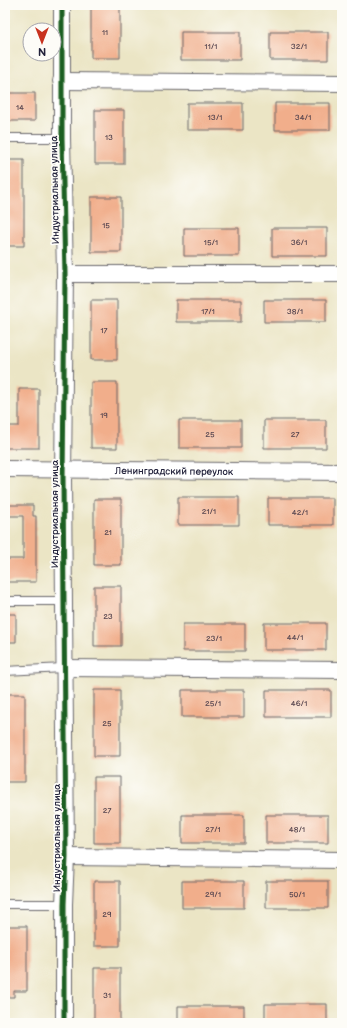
<svg xmlns="http://www.w3.org/2000/svg" width="347" height="1028" viewBox="0 0 347 1028" font-family="'Balsamiq Sans',sans-serif">
<style>
.building{fill:#f1ae8b}
.lines{fill:none;stroke-linecap:round;stroke-linejoin:round}
.service-casing{stroke:#68666b;stroke-width:10}
.minor-casing{stroke:#68666b;stroke-width:18}
.service{stroke:#fff;stroke-width:8}
.minor{stroke:#fff;stroke-width:16}
.cycleway-casing{stroke:#fdfcf7;stroke-width:8}
.cycleway{stroke:#1b5e20;stroke-width:5}
.labels{text-anchor:middle;stroke-width:3.5;stroke-linejoin:round;paint-order:stroke}
.number-label{font-size:8px;fill:#56454f}
.street-label{font-size:10px;fill:#22223b;stroke:#fdfcf7}
</style>
<rect width="100%" height="100%" fill="#fdfcf7"/>
<filter id="ink" filterUnits="userSpaceOnUse"><feTurbulence type="fractalNoise" baseFrequency=".025" numOctaves="2"/><feDisplacementMap in="SourceGraphic" scale="8" xChannelSelector="R" yChannelSelector="G"/><feConvolveMatrix kernelMatrix="1 2 1 2 8 2 1 2 1" color-interpolation-filters="sRGB"/></filter>
<filter id="wash" filterUnits="userSpaceOnUse"><feTurbulence type="fractalNoise" baseFrequency=".012" numOctaves="4" result="noise"/><feDisplacementMap in="SourceGraphic" scale="16" xChannelSelector="R" yChannelSelector="G"/><feGaussianBlur stdDeviation="0.9" result="paint"/><feColorMatrix in="noise" values="0 0 0 0 0 0 0 0 0 0 0 0 0 0 0 0 0 1.4 0 .05"/><feComposite in="paint" operator="in"/></filter>
<g filter="url(#wash)">
<rect width="100%" height="100%" fill="#ebe5c5"/>
<g id="blocks">
<path class="building" d="M91,5H120V58H91Z
M181,32H240V60H181Z
M270,32H328V60H270Z
M5,93H35V121H5Z
M187,103H243V130H187Z
M275,103H330V130H275Z
M95,110H124V164H95Z
M5,160H24V246H5Z
M91,197H121V252H91Z
M184,228H239V256H184Z
M272,228H327V256H272Z
M91,300H117V360H91Z
M176,300H241V322H176Z
M264,300H326V322H264Z
M91,382H117V448H91Z
M19,389H39V448H5V426H19Z
M179,420H241V448H179Z
M264,420H326V448H264Z
M178,497H239V525H178Z
M268,498H333V525H268Z
M94,499H121V565H94Z
M5,505H33V516H36V582H5V559H23V516H5Z
M94,586H121V646H94Z
M5,614H16V642H5Z
M264,623H326V650H264Z
M183,624H245V651H183Z
M94,690H120V756H94Z
M182,690H244V717H182Z
M266,690H331V717H266Z
M5,694H25V782H5Z
M94,777H120V843H94Z
M182,815H244V843H182Z
M266,815H328V843H266Z
M94,881H120V946H94Z
M182,881H244V908H182Z
M266,881H328V908H266Z
M5,926H27V991H14V997H7V991H5Z
M94,968H120V1023H94Z
M265,1004H327V1023H265Z
M178,1006H244V1023H178Z"/>
</g>
</g>
<g filter="url(#ink)">
<use href="#blocks" fill-opacity="0" stroke="#68666b" stroke-width="1"/>
<g class="lines">
<g class="service-casing">
<path id="service" d="M5,138H62
M5,601H63
M5,671L64,668
M5,904H64"/>
</g>
<g class="minor-casing">
<g id="minor">
<path d="M62,5V138L65,274L63,478L66,857L64,904V1023"/>
<path d="M61,81L342,83"/>
<path d="M65,274H342"/>
<path id="s1" d="M5,469L342,472"/>
<path d="M64,668L342,670"/>
<path d="M66,857L342,860"/>
</g>
</g>
<use href="#service" class="service"/>
<use href="#minor" class="minor"/>
<g class="cycleway-casing">
<path id="cycleway" d="M62,5V138L65,274L63,478L66,857L64,904V1023"/>
</g>
<use href="#cycleway" class="cycleway"/>
</g>
</g>
<g class="labels">
<g class="number-label">
<text x="105" y="35">11</text>
<text x="211" y="49">11/1</text>
<text x="299" y="49">32/1</text>
<text x="20" y="110">14</text>
<text x="215" y="120">13/1</text>
<text x="303" y="120">34/1</text>
<text x="109" y="140">13</text>
<text x="106" y="228">15</text>
<text x="211" y="245">15/1</text>
<text x="299" y="245">36/1</text>
<text x="208" y="314">17/1</text>
<text x="295" y="314">38/1</text>
<text x="104" y="333">17</text>
<text x="104" y="418">19</text>
<text x="210" y="437">25</text>
<text x="295" y="437">27</text>
<text x="209" y="514">21/1</text>
<text x="300" y="515">42/1</text>
<text x="108" y="535">21</text>
<text x="108" y="619">23</text>
<text x="295" y="640">44/1</text>
<text x="214" y="641">23/1</text>
<text x="213" y="706">25/1</text>
<text x="299" y="706">46/1</text>
<text x="107" y="726">25</text>
<text x="107" y="813">27</text>
<text x="213" y="832">27/1</text>
<text x="297" y="832">48/1</text>
<text x="213" y="897">29/1</text>
<text x="297" y="897">50/1</text>
<text x="107" y="917">29</text>
<text x="107" y="998">31</text>
</g>
<g class="street-label">
<text transform="translate(54 190) rotate(-91)" y="4">Индустриальная улица</text>
<text dy="4" stroke="none"><textPath href="#s1" startOffset="169">Ленинградский переулок</textPath></text>
<text transform="translate(54 514) rotate(-90)" y="4">Индустриальная улица</text>
<text transform="translate(56 838) rotate(-90)" y="4">Индустриальная улица</text>
</g>
</g>
<rect width="347" height="1028" fill="none" stroke="#fdfcf7" stroke-width="20"/>
<g transform="translate(42 42) rotate(180)"><circle r="19" fill="#fdfcf7" stroke="#a5a5ac"/>
<path d="M0-3L7 15L0 10L-7 15Z" fill="#c8321e"/>
<text y="-6" font-size="11" font-weight="bold" text-anchor="middle" fill="#22223b">N</text>
</g>
</svg>
